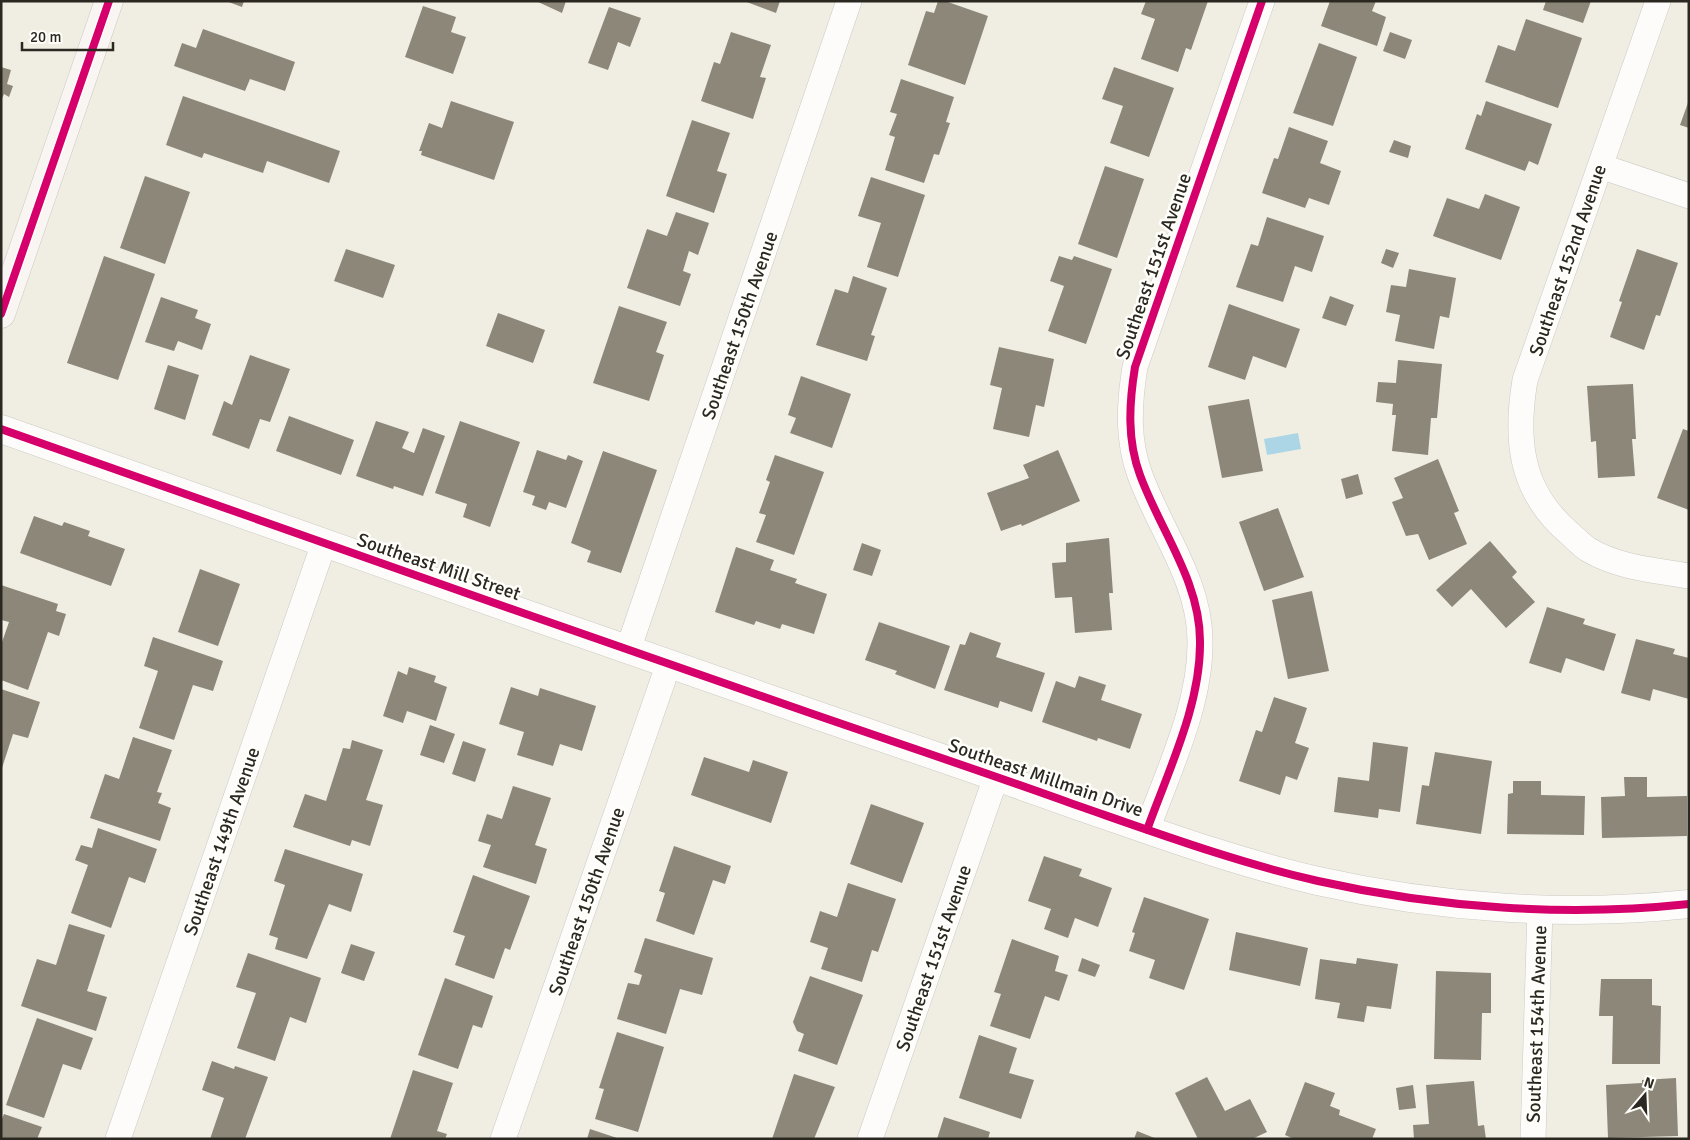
<svg xmlns="http://www.w3.org/2000/svg" width="1690" height="1140" viewBox="0 0 1690 1140" font-family="Signika,sans-serif">
<style>
.water{fill:#acd6e6}
.building{fill:#8c8778}
.lines{fill:none;stroke-linecap:round;stroke-linejoin:round}
.minor-casing{stroke:#cbc9c1;stroke-width:26}
.tertiary-casing{stroke:#cbc9c1;stroke-width:29}
.secondary-casing{stroke:#cbc9c1;stroke-width:29}
.minor{stroke:#fdfcfb;stroke-width:25}
.tertiary{stroke:#fdfcfb;stroke-width:28}
.secondary{stroke:#f8f5f2;stroke-width:28}
.cycleway-casing{stroke:#fffefa;stroke-width:11}
.cycleway{stroke:#d6006c;stroke-width:8}
.labels{text-anchor:middle;stroke-width:5;stroke-linejoin:round;paint-order:stroke}
.street-label{font-size:19px;fill:#2a2820;stroke:#fffefa}
</style>
<rect width="100%" height="100%" fill="#f0eee3"/>
<path class="water" d="M1298,433L1301,449L1267,455L1264,439Z"/>
<path class="building" d="M226,1H244L242,7Z
M536,1H566L562,13Z
M744,1H780L776,13Z
M938,1H945L988,16L965,85L908,65L926,11L934,13Z
M1146,1H1208L1191,50L1186,48L1178,72L1141,59L1155,19L1141,14Z
M1330,1H1376L1372,11L1386,17L1377,46L1321,26Z
M1546,1H1591L1583,23L1543,10Z
M423,6L456,17L451,32L466,37L453,74L405,57Z
M609,7L641,18L630,47L618,42L608,70L588,63Z
M1526,19L1582,38L1558,108L1485,82L1498,45L1515,51Z
M203,29L295,62L285,91L250,79L245,91L174,66L182,43L196,48Z
M731,32L771,45L760,77L766,78L753,119L701,101L714,62L720,64Z
M1390,32L1412,40L1405,59L1383,51Z
M1319,43L1357,57L1333,126L1293,113Z
M1,67L11,70L7,84L13,86L9,97L4,94L1,101Z
M1114,67L1174,88L1149,157L1110,143L1123,106L1102,99Z
M901,79L954,97L946,122L950,123L939,155L934,154L924,183L885,170L895,137L889,135L897,114L890,112Z
M183,96L340,151L329,183L267,161L263,173L204,153L202,158L166,145Z
M1689,100V128L1680,125Z
M451,101L514,122L494,180L421,155L422,151H419L429,123L442,128Z
M1486,101L1552,124L1538,165L1529,161L1525,171L1465,149L1477,114L1481,116Z
M692,120L730,133L717,171L727,174L714,213L666,196Z
M1289,127L1328,141L1320,163L1341,171L1329,205L1309,198L1305,208L1262,193L1274,158L1278,159Z
M1394,140L1411,146L1408,158L1389,152Z
M1105,166L1144,179L1117,258L1078,244Z
M145,176L190,192L165,264L120,248Z
M871,177L925,195L898,277L867,267L881,223L858,216Z
M1485,194L1520,207L1501,260L1433,236L1447,198L1479,209Z
M676,212L709,223L698,255L689,251L683,271L691,274L680,306L627,288L647,229L667,236Z
M1267,217L1324,236L1312,272L1295,266L1283,302L1236,287L1251,244L1258,246Z
M346,249L395,265L383,298L334,281Z
M1386,249L1399,253L1393,268L1381,263Z
M1637,249L1678,263L1660,316L1656,315L1644,350L1610,337L1622,302L1619,301Z
M104,256L155,274L118,380L67,363Z
M1059,256L1072,260L1074,256L1112,269L1086,344L1048,331L1064,286L1050,281Z
M1409,269L1456,278L1449,318L1440,316L1434,349L1395,341L1400,315L1386,312L1391,285L1406,287Z
M853,276L887,288L871,335L875,336L867,361L816,345L835,289L848,293Z
M1330,296L1354,305L1346,326L1322,318Z
M161,297L198,310L195,318L211,324L202,350L178,341L174,351L145,342Z
M1229,304L1300,329L1286,368L1253,356L1245,380L1208,367Z
M619,306L667,322L656,352L664,355L649,401L593,383Z
M498,313L545,330L533,363L486,346Z
M999,347L1054,359L1044,407L1036,405L1029,437L993,429L1002,388L990,385Z
M250,355L290,369L270,422L260,419L249,449L212,435L224,401L232,405Z
M1398,360L1442,364L1437,418H1431L1428,455L1392,451L1396,415H1392L1393,404L1376,402L1378,382L1396,383Z
M168,365L199,375L185,420L154,409Z
M801,376L851,394L832,448L790,433L796,418L788,415Z
M1633,384L1636,439H1632L1635,476L1598,478L1596,441L1591,442L1587,386Z
M1249,399L1263,471L1222,478L1208,406Z
M289,416L354,440L341,475L276,451Z
M376,421L409,432L402,448L414,453L423,428L445,436L423,496L394,486L393,489L356,476Z
M460,421L520,442L490,527L463,517L467,504L435,493Z
M1683,429L1689,431V510L1657,498Z
M537,450L566,460L568,455L583,461L566,508L549,502L546,510L532,505L535,496L523,492Z
M1058,450L1080,501L1022,526L1021,524L1001,531L987,493L1029,478L1023,465Z
M603,451L657,470L621,573L587,562L591,551L571,543Z
M775,455L824,472L794,555L756,542L766,515L759,513L770,482L766,480Z
M1438,459L1459,511L1454,513L1467,544L1429,560L1418,534L1406,536L1392,502L1403,498L1394,478Z
M1358,474L1363,494L1346,499L1341,479Z
M1278,508L1304,577L1264,591L1239,522Z
M34,516L62,526L64,522L90,531L88,536L125,549L111,586L20,553Z
M1109,538L1113,593H1109L1112,630L1075,633L1072,597L1055,598L1052,563L1066,562V543Z
M1490,541L1517,572L1512,577L1535,602L1506,628L1471,589L1452,607L1436,590Z
M862,543L881,550L872,576L853,570Z
M736,547L774,560L770,570L797,579L795,583L827,594L814,634L782,624L780,629L756,621L754,625L715,612Z
M200,569L240,584L218,646L178,632Z
M1,585L58,604L56,611L66,614L59,636L48,632L28,690L1,680V645L9,622L1,620Z
M1312,591L1329,671L1288,679L1272,600Z
M1547,607L1585,619L1583,624L1616,634L1604,671L1566,658L1561,673L1529,663Z
M879,622L950,646L935,689L895,674L897,671L865,660Z
M970,632L1001,643L996,657L1045,673L1032,712L1000,701L998,708L944,690L960,644L965,645Z
M153,637L223,661L213,691L193,685L174,740L139,728L158,671L144,666Z
M1636,639L1675,649L1673,654L1689,658V699L1653,689L1650,701L1621,693Z
M409,667L436,676L434,682L447,687L436,721L407,711L403,723L383,716L398,671L407,675Z
M1079,676L1106,685L1101,700L1142,714L1130,749L1098,738L1097,741L1042,722L1056,681L1075,688Z
M511,687L538,696L540,688L596,706L582,751L560,744L553,766L517,755L524,732L499,724Z
M1,689L40,702L28,738L13,734L2,768Z
M1274,697L1307,708L1295,743L1309,748L1297,780L1286,776L1280,795L1239,781L1256,730L1262,732Z
M430,725L455,734L444,763L420,755Z
M133,737L172,750L157,792L162,793L158,803L171,808L160,841L90,818L105,774L119,779Z
M352,740L383,750L366,800L383,805L370,846L352,840L350,846L293,827L305,794L326,801L343,748L350,749Z
M463,741L486,749L475,782L452,774Z
M1373,742L1408,747L1400,812L1379,809L1378,818L1334,812L1338,777L1369,781Z
M1435,752L1492,761L1481,834L1416,824L1422,785L1429,786Z
M704,757L749,772L753,760L788,772L771,823L691,795Z
M1624,777H1647V797L1687,796V836L1602,838L1601,797L1625,796Z
M1513,781H1541V795L1585,796L1584,835L1507,834L1508,794L1513,793Z
M513,786L551,798L535,845L547,849L536,884L483,867L491,845L478,841L487,814L502,819Z
M871,804L924,823L902,883L850,864Z
M98,828L157,849L145,883L129,877L111,928L71,913L88,865L75,860L81,845L92,848Z
M674,846L731,866L725,884L713,880L694,935L656,921L665,893L659,891Z
M285,849L363,874L351,912L329,904L307,959L275,949L278,938L269,935L285,885L274,881Z
M1044,856L1082,869L1079,876L1112,888L1098,927L1075,918L1068,938L1044,929L1051,909L1028,901Z
M473,875L530,896L510,950L505,948L494,979L455,965L465,936L453,932Z
M848,883L896,899L878,952L872,950L862,982L821,969L828,948L810,942L820,911L837,917Z
M1144,897L1209,919L1184,990L1149,978L1155,960L1129,951L1135,933L1132,932Z
M69,924L105,935L87,991L107,997L96,1031L21,1006L37,959L56,965Z
M1236,932L1308,948L1300,986L1229,970Z
M645,938L713,958L702,995L680,989L666,1034L617,1019L628,983L639,985L642,975L634,972Z
M1012,939L1059,956L1055,971L1068,975L1059,1001L1045,996L1030,1039L990,1026L1001,994L994,992Z
M351,944L375,952L364,981L341,973Z
M248,953L321,978L306,1023L290,1017L275,1061L237,1048L256,993L236,987Z
M1082,958L1100,965L1095,977L1078,971Z
M1357,958L1398,964L1391,1009L1367,1006L1364,1022L1337,1018L1340,1003L1315,999L1320,959L1356,964Z
M1436,971L1491,973V1013H1482L1481,1060L1434,1059Z
M810,976L863,995L837,1065L798,1051L804,1034L797,1031L793,1022Z
M445,978L493,996L482,1028L473,1025L458,1069L418,1055Z
M1601,979H1652V1005L1661,1006L1660,1064H1612L1613,1016H1599Z
M37,1018L93,1038L81,1070L63,1064L44,1118L6,1105Z
M617,1032L664,1047L638,1132L595,1119L604,1089L599,1088Z
M979,1035L1017,1048L1009,1073L1034,1080L1021,1119L959,1098Z
M212,1061L234,1069L235,1066L268,1077L245,1139H210L224,1098L202,1090Z
M413,1070L453,1083L437,1131L447,1134L445,1139H390Z
M794,1074L835,1087L814,1139H772Z
M1207,1077L1225,1111L1250,1099L1267,1132L1252,1139H1198L1175,1093Z
M1676,1078L1678,1136L1608,1138L1606,1085L1642,1083V1080Z
M1474,1081L1478,1126L1484,1125L1486,1139H1414L1413,1125L1429,1124L1426,1085Z
M1305,1082L1335,1093L1330,1106L1340,1110L1339,1115L1376,1129L1372,1139H1294L1285,1135Z
M1413,1085L1416,1108L1399,1110L1396,1088Z
M4,1114L42,1127L37,1139H1V1121Z
M944,1117L990,1132L988,1139H937Z
M590,1129L617,1138V1139H587Z
M1137,1131L1157,1139H1134Z"/>
<g class="lines">
<g class="minor-casing">
<path id="minor" d="M1658,1L1525,380C1515,440 1520,491 1569,533C1575,538 1582,546 1589,550C1619,568 1656,570 1689,576
M1600,166L1689,196
M628,650L849,1
M1147,830C1168,771 1201,705 1200,641C1200,581 1160,530 1140,475C1127,440 1129,404 1135,367L1262,1
M118,1139L324,543
M503,1139L669,663
M870,1139L996,777
M1533,1139L1540,909"/>
</g>
<g class="tertiary-casing">
<path id="tertiary" d="M1,429C271,525 542,620 813,714C900,744 987,773 1073,804C1154,832 1235,862 1318,881C1438,908 1566,917 1689,904"/>
</g>
<g class="secondary-casing">
<path id="secondary" d="M1,314L109,1"/>
</g>
<use href="#minor" class="minor"/>
<use href="#tertiary" class="tertiary"/>
<use href="#secondary" class="secondary"/>
<g class="cycleway-casing">
<path id="cycleway" d="M1,314L109,1
M1,429C271,525 542,620 813,714C900,744 987,773 1073,804C1154,832 1235,862 1318,881C1438,908 1566,917 1689,904
M1147,830C1168,771 1201,705 1200,641C1200,581 1160,530 1140,475C1127,440 1129,404 1135,367L1262,1"/>
</g>
<use href="#cycleway" class="cycleway"/>
</g>
<g class="labels">
<g class="street-label">
<text transform="translate(1567 260) rotate(-71)" y="7">Southeast 152nd Avenue</text>
<text transform="translate(1153 266) rotate(-71)" y="7">Southeast 151st Avenue</text>
<text transform="translate(739 325) rotate(-71)" y="7">Southeast 150th Avenue</text>
<text transform="translate(439 566) rotate(19)" y="7">Southeast Mill Street</text>
<text transform="translate(1046 777) rotate(19)" y="7">Southeast Millmain Drive</text>
<text transform="translate(221 841) rotate(-71)" y="7">Southeast 149th Avenue</text>
<text transform="translate(586 901) rotate(-71)" y="7">Southeast 150th Avenue</text>
<text transform="translate(933 958) rotate(-71)" y="7">Southeast 151st Avenue</text>
<text transform="translate(1536 1024) rotate(-88)" y="7">Southeast 154th Avenue</text>
</g>
</g>
<rect width="1690" height="1140" fill="none" stroke="#2a2820" stroke-width="5"/>
<g transform="translate(1645 1095) rotate(19)" stroke="#fffefa" stroke-width="4" paint-order="stroke">
<path d="M0-4L9 19L0 12L-9 19Z" fill="#2a2820"/>
<text y="-8" font-size="14" font-weight="bold" text-anchor="middle" fill="#2a2820">N</text>
</g>
<path d="M22 42v8h91v-8" fill="none" stroke="#2a2820" stroke-width="2.5"/>
<text x="30" y="42" font-size="15" fill="#2a2820" stroke="#fffefa" stroke-width="4" paint-order="stroke">20 m</text>
</svg>
